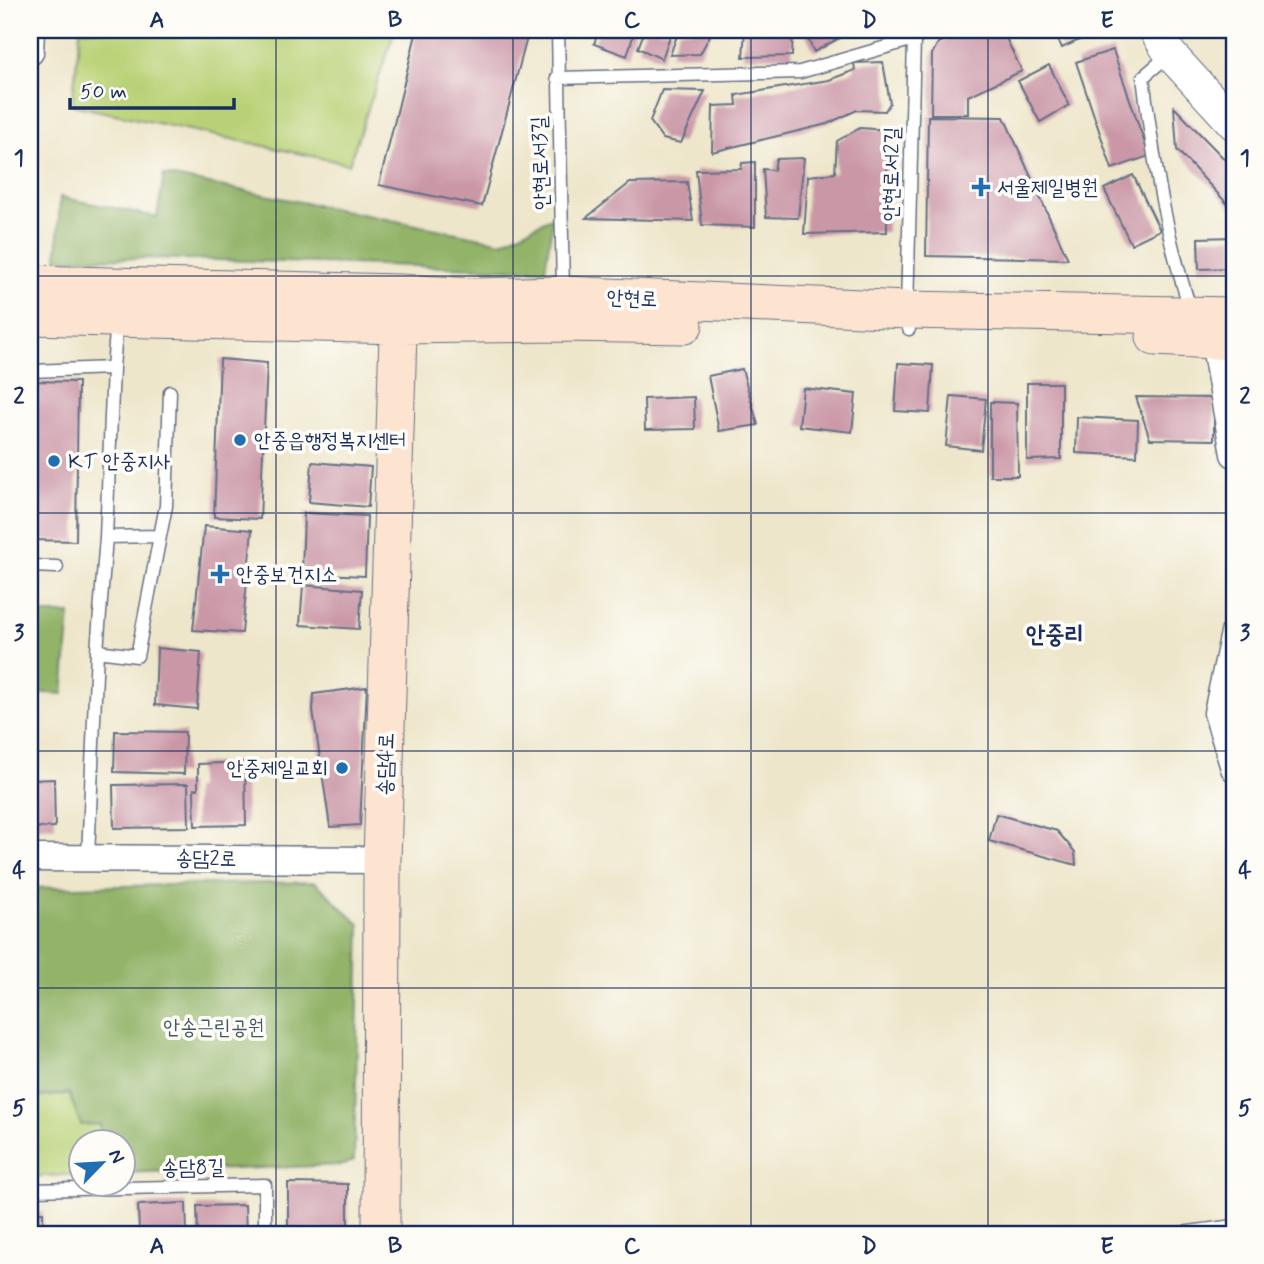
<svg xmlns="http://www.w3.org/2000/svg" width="1264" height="1264" viewBox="0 0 1264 1264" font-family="Mynerve,'Poor Story',sans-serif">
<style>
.green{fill:#b9d176;stroke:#6a806a;stroke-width:2}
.forest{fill:#92b367;stroke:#567162;stroke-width:2}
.building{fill:#ca97a7}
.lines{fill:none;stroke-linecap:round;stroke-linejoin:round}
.service-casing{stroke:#656f84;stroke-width:15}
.minor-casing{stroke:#656f84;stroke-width:29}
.tertiary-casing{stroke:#656f84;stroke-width:34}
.secondary-casing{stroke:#656f84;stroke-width:39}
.service{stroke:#fff;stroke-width:12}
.minor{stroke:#fff;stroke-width:26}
.tertiary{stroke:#fff;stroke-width:32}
.secondary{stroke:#fde4d1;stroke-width:37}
.grid{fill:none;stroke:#1b2f5e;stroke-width:2;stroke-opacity:0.55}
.poi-dot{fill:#1f6fb2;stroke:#fdfcf7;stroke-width:2.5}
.labels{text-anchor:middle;stroke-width:7;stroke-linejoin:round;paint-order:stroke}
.street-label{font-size:21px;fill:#1b2f5e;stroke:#fdfcf7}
.poi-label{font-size:21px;fill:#1b2f5e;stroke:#fdfcf7;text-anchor:start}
.park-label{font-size:21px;fill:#425864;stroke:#fdfcf7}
.quarter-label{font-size:24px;font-weight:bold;fill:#1b2f5e;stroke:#fdfcf7}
.neatline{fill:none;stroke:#1b2f5e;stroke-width:2.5}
.grid-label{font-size:23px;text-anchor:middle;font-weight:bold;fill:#1b2f5e}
</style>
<rect width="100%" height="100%" fill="#fdfcf7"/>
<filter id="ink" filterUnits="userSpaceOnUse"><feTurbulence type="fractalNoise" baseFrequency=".0143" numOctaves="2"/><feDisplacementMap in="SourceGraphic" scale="14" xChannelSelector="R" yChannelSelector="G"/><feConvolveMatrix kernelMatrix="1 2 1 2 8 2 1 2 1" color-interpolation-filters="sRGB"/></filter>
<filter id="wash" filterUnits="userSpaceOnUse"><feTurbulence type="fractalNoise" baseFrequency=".00686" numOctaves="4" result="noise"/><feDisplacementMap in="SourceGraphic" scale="28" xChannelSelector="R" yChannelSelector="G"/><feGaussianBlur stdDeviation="1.57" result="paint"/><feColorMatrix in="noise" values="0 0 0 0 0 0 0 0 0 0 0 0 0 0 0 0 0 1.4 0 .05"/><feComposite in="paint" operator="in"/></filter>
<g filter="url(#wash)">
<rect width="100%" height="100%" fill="#eee6ca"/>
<path class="green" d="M80,30H395L349,164L72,105Z
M30,1083L36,1098L69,1094L81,1125L100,1124V1141L80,1142V1174L30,1177Z"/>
<path class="forest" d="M164,175L502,242L553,217L545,270L150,258L57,259L60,197L157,217Z
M30,614H70L63,694L30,692Z
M315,882L360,925L354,1160L344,1165L123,1173L122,1142L101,1141L100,1124L81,1125L69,1093L36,1097L30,1082V888Z"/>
<g id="blocks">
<path class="building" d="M417,30H529L482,206L379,185Z
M599,30H635L627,56L594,44Z
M645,30H672L662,59L638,48Z
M679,30H713L700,54L670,55Z
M745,30H793L792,56L743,57Z
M804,30H854L814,52Z
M967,30H1002L1022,71L968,96V114H931L932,54L938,43Z
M1053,30H1101L1062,48Z
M1113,50L1149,156L1112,169L1076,62Z
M883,62L890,103L885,111L857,110L827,124L712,152L713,106L737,105L736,95L829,80L855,70L854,63Z
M1049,65L1069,105L1040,122L1018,81Z
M662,90L705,91L681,143L663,139L650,121Z
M1174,107L1234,169V211L1177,150Z
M928,116L1004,117L1068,259L926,256Z
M860,128L887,130V232L804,234L808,176L835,173L837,141Z
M804,158L798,218L766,217L763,169L774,170L776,159Z
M755,162V227L702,225L696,170L741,169L742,163Z
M1133,175L1160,230L1131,244L1104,189Z
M687,182L693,221L586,218L630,183Z
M1234,237V268L1199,269L1198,238Z
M220,359L267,363L260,519L214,517Z
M898,363L933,365L930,413L895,411Z
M742,369L758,425L719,431L708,376Z
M30,381L78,382L76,541L30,540Z
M1027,383H1061V459L1027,460Z
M803,388L856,394L852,432L799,426Z
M951,396L986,399L981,450L946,446Z
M694,397L695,429L645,430L644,399Z
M1136,397L1214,398V440L1150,439Z
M990,402L1017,403L1018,476H990Z
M1077,417L1138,420L1137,456L1076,453Z
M312,462L371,467L368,507L309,502Z
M304,513L367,516L365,576L302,573Z
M204,526L252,530L242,633L193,630Z
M303,585L362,590L359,629L300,625Z
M157,648L201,652L197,709L155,705Z
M367,687L360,825L330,827L313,710L314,694Z
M115,731L185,732L184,774L114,772Z
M245,762L246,825L195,826L194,789H198V764Z
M54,779L55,827L30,828V780Z
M188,784L189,827L114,828L113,785Z
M996,814L1057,831L1075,852L1076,865L989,841Z
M288,1183L348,1184V1230H288Z
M186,1203L187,1234H139L138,1205Z
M245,1205L246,1234H198L197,1206Z
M30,1212H43V1234H30Z"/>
</g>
</g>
<g filter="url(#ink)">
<use href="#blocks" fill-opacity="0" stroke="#656f84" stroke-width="2"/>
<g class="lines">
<g class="service-casing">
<path id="service" d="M558,30L563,292
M909,30L914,39L907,310L909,329
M1170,54L1143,77C1153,157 1165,233 1191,311
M557,78L800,72L914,39L932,30
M117,320L113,368L106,537L160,536L166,506L170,392
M30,371L113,368
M106,537L97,651L137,656L160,536
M30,566L57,567
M88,857L97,651
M30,1190L265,1185V1234
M1174,1234L1234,1226"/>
</g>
<g class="minor-casing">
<path id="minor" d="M30,52L31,30
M1214,341L1234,454
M1234,633L1217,713L1234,768
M30,858L382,860"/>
</g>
<g class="tertiary-casing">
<path id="tertiary" d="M1155,30L1170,54L1234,124"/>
</g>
<g class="secondary-casing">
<path id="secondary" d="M30,284L399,293L473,297L563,295L907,310L1234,316
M30,316L399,325L563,323L684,325
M1155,337L1234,341
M381,1234L382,860L399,301"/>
</g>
<use href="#service" class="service"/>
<use href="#minor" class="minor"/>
<use href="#tertiary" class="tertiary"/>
<use href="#secondary" class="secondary"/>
</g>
</g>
<path class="grid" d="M276,30V1234M513,30V1234M751,30V1234M988,30V1234M30,276H1234M30,513H1234M30,751H1234M30,988H1234"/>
<g class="poi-dot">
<path d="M977.5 176.5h7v7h7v7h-7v7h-7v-7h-7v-7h7z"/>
<circle cx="240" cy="440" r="7"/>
<circle cx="54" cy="461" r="7"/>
<path d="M216.5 563.5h7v7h7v7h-7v7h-7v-7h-7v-7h7z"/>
<circle cx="342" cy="768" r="7"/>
</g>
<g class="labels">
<g class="street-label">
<text transform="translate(540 163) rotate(-92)" y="7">안현로서3길</text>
<text transform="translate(891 174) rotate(-89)" y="7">안현로서2길</text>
<text transform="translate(632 298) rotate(2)" y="7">안현로</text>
<text transform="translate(385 764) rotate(-88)" y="7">송담4로</text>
<text transform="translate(206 858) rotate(1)" y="7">송담2로</text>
<text transform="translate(193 1167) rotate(-1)" y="7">송담8길</text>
</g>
<g class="poi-label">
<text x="997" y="194">서울제일병원</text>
<text x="254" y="447">안중읍행정복지센터</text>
<text x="68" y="468">KT 안중지사</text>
<text x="236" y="581">안중보건지소</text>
<text x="328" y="775" text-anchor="end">안중제일교회</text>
</g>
<g class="park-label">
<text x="214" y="1034">안송근린공원</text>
</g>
<g class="quarter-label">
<text x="1055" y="642">안중리</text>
</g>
</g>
<rect width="1264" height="1264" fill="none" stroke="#fdfcf7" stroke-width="77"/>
<g transform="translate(102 1163) rotate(65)"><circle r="33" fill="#fdfcf7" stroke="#a3aaba" stroke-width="2"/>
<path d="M0-5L12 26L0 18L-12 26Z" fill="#1f6fb2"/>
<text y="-10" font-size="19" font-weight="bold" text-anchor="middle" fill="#1b2f5e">N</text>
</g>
<path d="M70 98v10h164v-10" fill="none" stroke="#1b2f5e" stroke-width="3.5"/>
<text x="80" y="98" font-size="21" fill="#1b2f5e" stroke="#fdfcf7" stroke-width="5" paint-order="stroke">50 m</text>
<rect x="38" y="38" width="1188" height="1188" class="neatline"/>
<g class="grid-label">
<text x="157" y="27">A</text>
<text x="395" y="27">B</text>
<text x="632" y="27">C</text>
<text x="869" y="27">D</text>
<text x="1107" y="27">E</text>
<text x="19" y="165">1</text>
<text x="1245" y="165">1</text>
<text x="19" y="403">2</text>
<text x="1245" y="403">2</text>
<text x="19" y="640">3</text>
<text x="1245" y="640">3</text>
<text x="19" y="877">4</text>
<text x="1245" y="877">4</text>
<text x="19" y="1115">5</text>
<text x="1245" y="1115">5</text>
<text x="157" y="1253">A</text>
<text x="395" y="1253">B</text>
<text x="632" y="1253">C</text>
<text x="869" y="1253">D</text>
<text x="1107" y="1253">E</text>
</g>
</svg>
